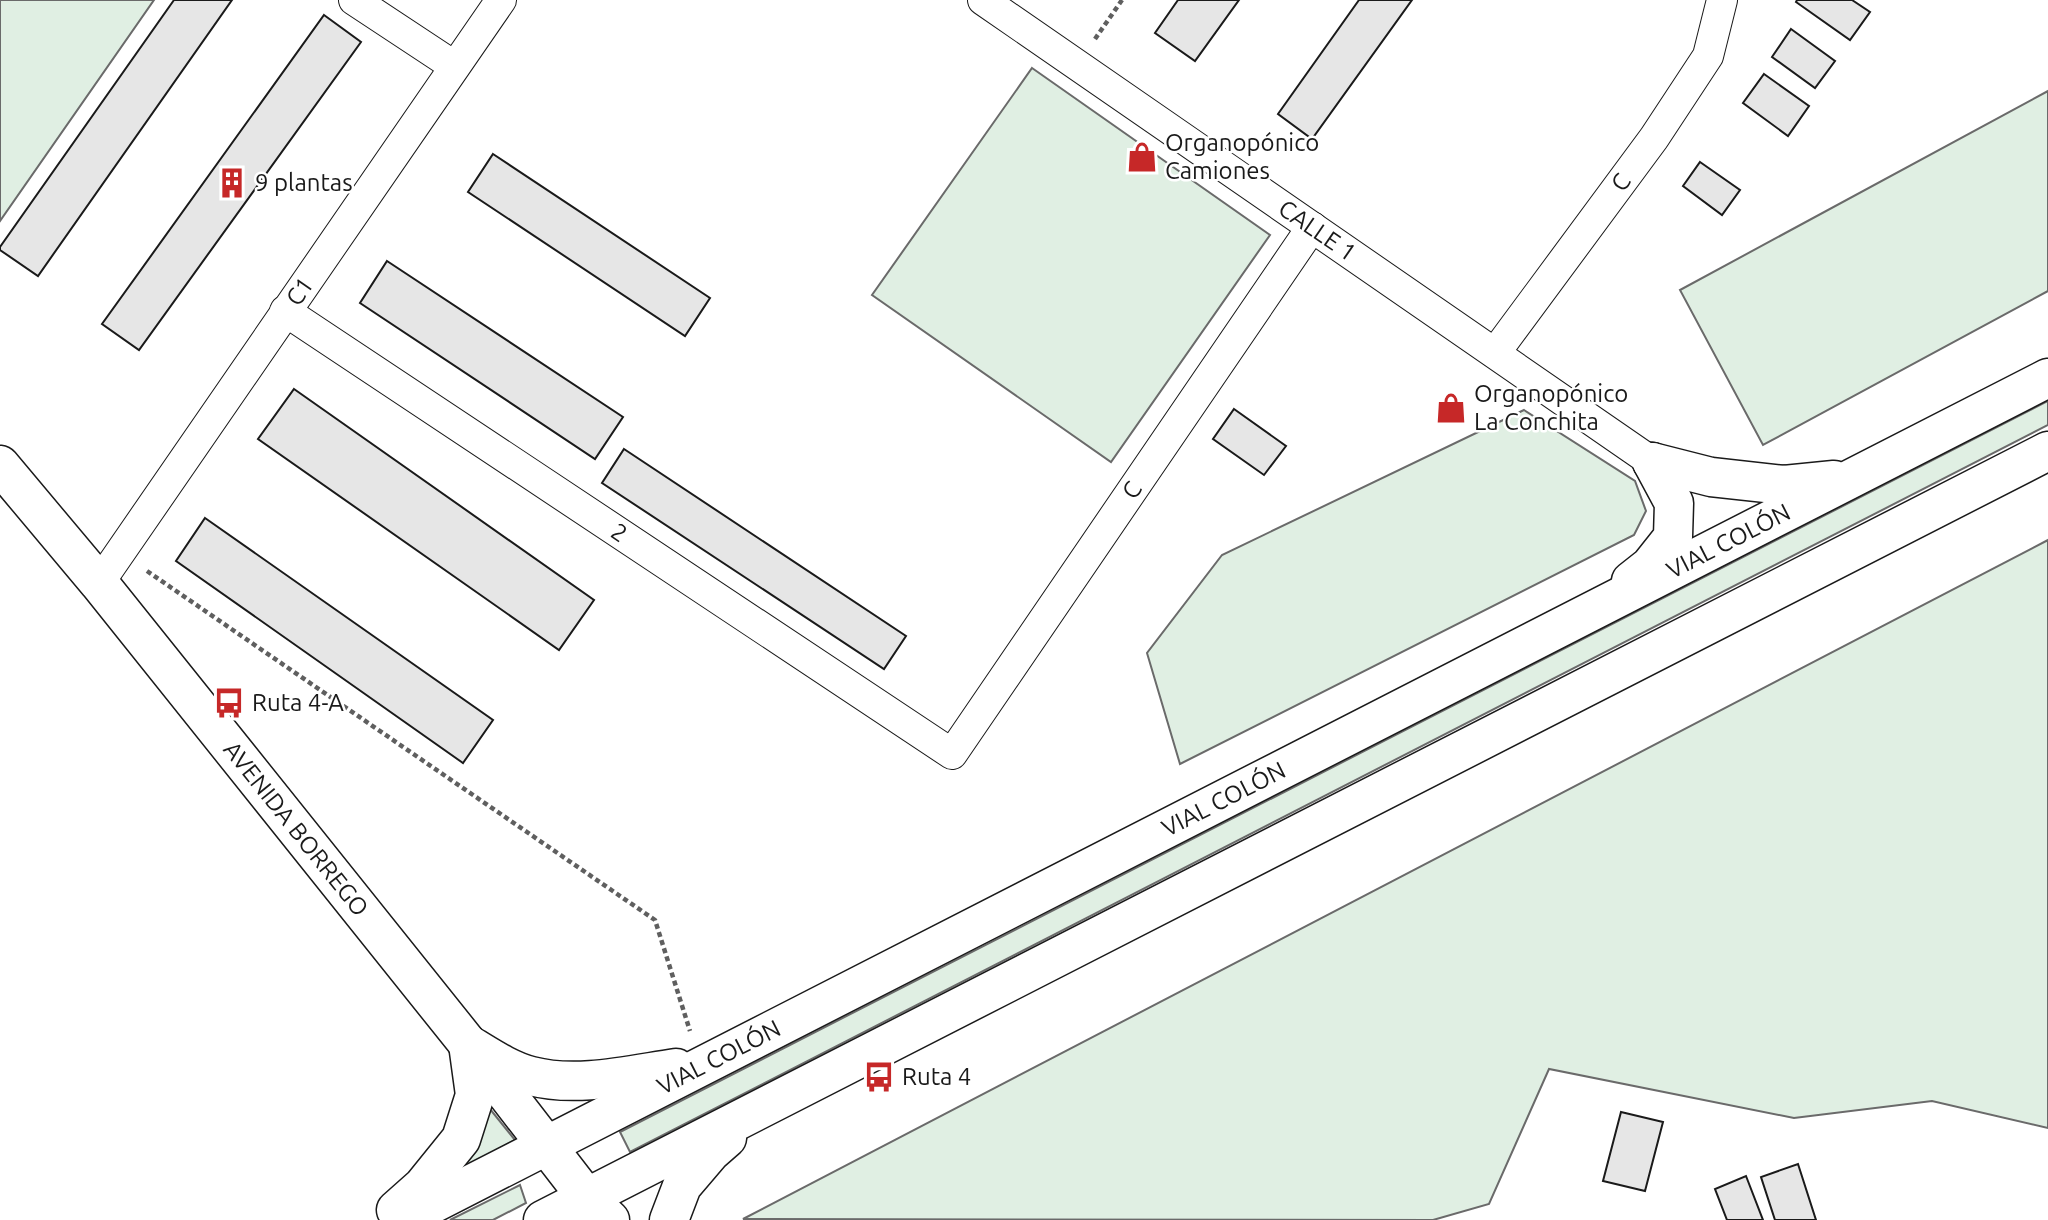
<svg xmlns="http://www.w3.org/2000/svg" width="2048" height="1220" viewBox="0 0 2048 1220" font-family="Ubuntu,sans-serif">
<style>
.green{fill:#e0efe3;stroke:#6a6a6a;stroke-width:2}
.building{fill:#e6e6e6;stroke:#1a1a1a;stroke-width:2}
.lines{fill:none;stroke-linecap:round;stroke-linejoin:round}
.street-casing{stroke:#1a1a1a;stroke-width:32}
.secondary-casing{stroke:#1a1a1a;stroke-width:41}
.primary-casing{stroke:#1a1a1a;stroke-width:41}
.path{stroke:#5f5f5f;stroke-width:4.5;stroke-dasharray:5 3.5;stroke-linecap:butt}
.street{stroke:#fff;stroke-width:30}
.secondary{stroke:#fff;stroke-width:38}
.primary{stroke:#fff;stroke-width:38}
.labels{text-anchor:middle;stroke-width:5;stroke-linejoin:round;paint-order:stroke}
.poi-label{font-size:24px;fill:#1a1a1a;stroke:#fff;text-anchor:start}
.street-label{font-size:24px;fill:#1a1a1a;stroke:#fff}
</style>
<rect width="100%" height="100%" fill="#fff"/>
<path class="green" d="M0,0H154L0,221Z
M1032,68L1270,235L1111,462L872,295Z
M2048,91V291L1763,445L1680,290Z
M2048,401V425L630,1152L620,1132Z
M1524,410L1635,481L1646,511L1634,535L1180,764L1147,653L1222,555Z
M2048,540V1128L1932,1101L1794,1118L1549,1069L1489,1204L1433,1220L743,1219Z
M490,1109L515,1140L464,1168Z
M520,1185L526,1203L493,1220H450Z"/>
<path class="building" d="M174,0H232L38,276L0,250V247Z
M1178,0H1239L1195,61L1155,33Z
M1359,0H1412L1312,139L1278,114Z
M1797,0H1852L1870,12L1850,40L1796,2Z
M324,15L361,42L139,350L102,324Z
M1791,29L1835,61L1815,88L1772,57Z
M1764,74L1809,106L1788,136L1743,103Z
M493,154L710,298L685,336L468,192Z
M1700,162L1740,190L1722,215L1683,186Z
M387,261L623,417L595,459L360,303Z
M294,389L594,600L559,650L258,439Z
M1234,409L1286,446L1264,475L1213,439Z
M624,449L906,636L884,669L602,483Z
M205,518L493,720L463,763L176,561Z
M1621,1112L1663,1122L1645,1191L1603,1181Z
M1798,1164L1816,1220H1775L1761,1177Z
M1746,1176L1763,1220H1727L1715,1189Z"/>
<g class="lines">
<g class="street-casing">
<g id="street">
<path d="M354,0L454,66"/>
<path id="s1" d="M983,0L1652,462"/>
<path id="s2" d="M285,311L952,754L1312,227"/>
<path id="s3" d="M1495,353L1654,138L1708,56L1722,0"/>
<path id="s4" d="M99,583L501,0"/>
</g>
</g>
<g class="secondary-casing">
<g id="secondary">
<path id="s5" d="M0,465L99,583L468,1044L587,1198L610,1220"/>
</g>
</g>
<g class="primary-casing">
<g id="primary">
<path d="M1652,462L1711,477L1784,485L1834,480"/>
<path d="M1631,581L1650,566L1673,537L1674,503L1652,462"/>
<path d="M468,1044C488,1056 508,1070 531,1076C577,1088 629,1075 676,1068"/>
<path d="M396,1210L423,1186L461,1139L475,1095L468,1044"/>
<path id="s6" d="M401,1220L2048,378"/>
<path d="M543,1220L2048,451"/>
<path d="M669,1220L682,1186L711,1152L727,1138"/>
</g>
</g>
<path class="path" d="M1095,39L1122,0
M147,571L655,920L690,1031"/>
<use href="#street" class="street"/>
<use href="#secondary" class="secondary"/>
<use href="#primary" class="primary"/>
</g>
<defs>
<g id="shop-bare" transform="scale(2.415)"><path d="M-5-2.5h2.3a2.7 3.5 0 0 1 5.4 0H5L5.5 6h-11ZM-1.5-2.5h3a1.5 2.3 0 0 0-3 0Z" fill="#c62828" stroke="#fff" stroke-width="2.5" paint-order="stroke"/></g>
<g id="building-bare" transform="scale(2.415)"><path d="M-4-6H4V6H1V3H-1V6H-4ZM-2.5-4.3h1.7v1.8h-1.7ZM.8-4.3h1.7v1.8H.8ZM-2.5-1h1.7V.8h-1.7ZM.8-1h1.7V.8H.8Z" fill="#c62828" stroke="#fff" stroke-width="2.5" paint-order="stroke"/></g>
<g id="bus-bare" transform="scale(2.415)"><path d="M-5-6H5V4H4V6H2V4H-2V6H-4V4H-5ZM-3.5-4V0h7V-4ZM-3.5 1.2v1.5H-2V1.2ZM2 1.2v1.5H3.5V1.2Z" fill="#c62828" stroke="#fff" stroke-width="2.5" paint-order="stroke"/></g>
</defs>
<g fill-rule="evenodd">
<use href="#shop-bare" x="1142" y="157"/>
<use href="#building-bare" x="232" y="183"/>
<use href="#shop-bare" x="1451" y="408"/>
<use href="#bus-bare" x="229" y="703"/>
<use href="#bus-bare" x="879" y="1077"/>
</g>
<g class="labels">
<g class="poi-label">
<text x="1165" y="151">Organopónico<tspan x="1165" dy="28">Camiones</tspan></text>
<text x="255" y="191">9 plantas</text>
<text x="1474" y="402">Organopónico<tspan x="1474" dy="28">La Conchita</tspan></text>
<text x="252" y="711">Ruta 4-A</text>
<text x="902" y="1085">Ruta 4</text>
</g>
<g class="street-label">
<text dy="8" stroke="none"><textPath href="#s3" startOffset="212">C</textPath></text>
<text dy="8" stroke="none"><textPath href="#s1" startOffset="406">CALLE 1</textPath></text>
<text dy="8" stroke="none"><textPath href="#s4" startOffset="354">C1</textPath></text>
<text dy="8" stroke="none"><textPath href="#s2" startOffset="1120">C</textPath></text>
<text dy="8" stroke="none"><textPath href="#s2" startOffset="401">2</textPath></text>
<text dy="8" stroke="none"><textPath href="#s6" startOffset="1491">VIAL COLÓN</textPath></text>
<text dy="8" stroke="none"><textPath href="#s6" startOffset="924">VIAL COLÓN</textPath></text>
<text dy="8" stroke="none"><textPath href="#s5" startOffset="469">AVENIDA BORREGO</textPath></text>
<text dy="8" stroke="none"><textPath href="#s6" startOffset="357">VIAL COLÓN</textPath></text>
</g>
</g>
</svg>
